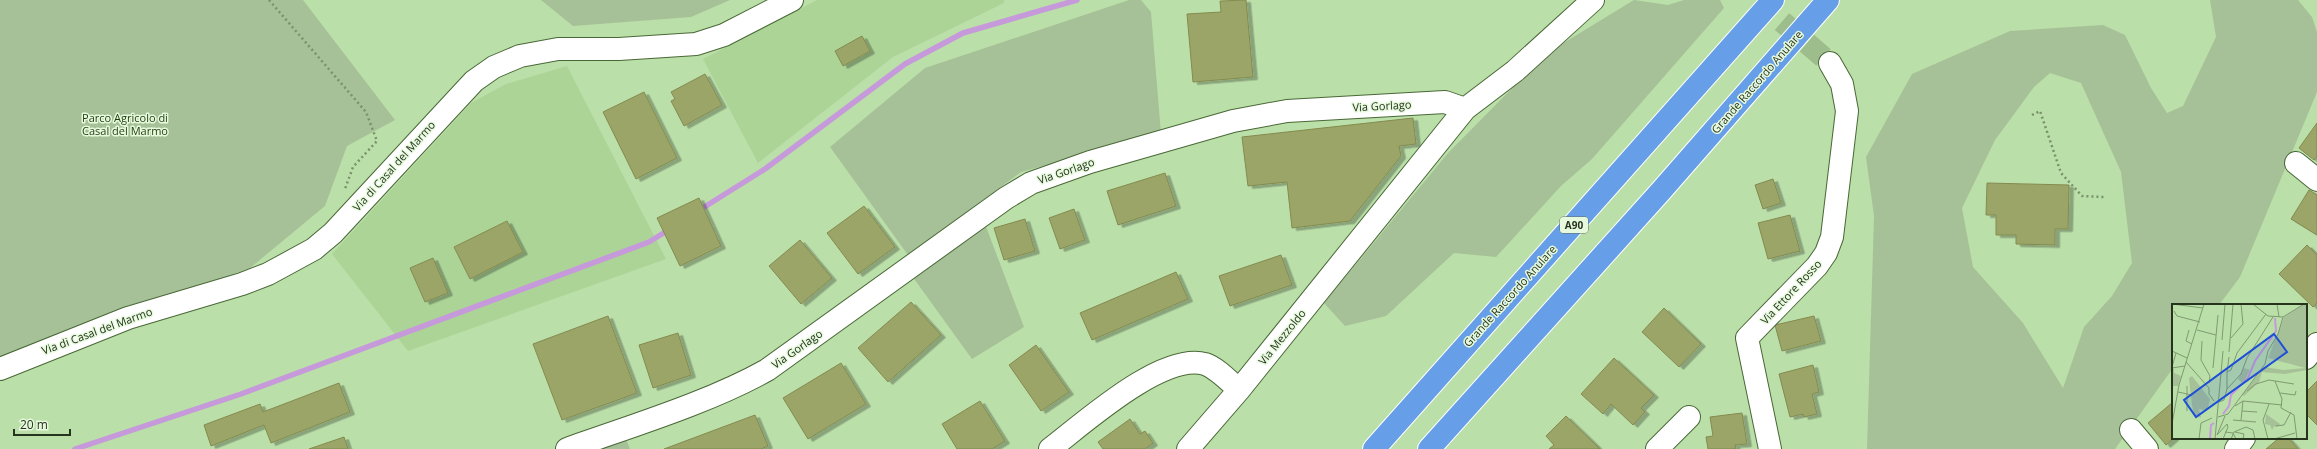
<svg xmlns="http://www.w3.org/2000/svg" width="2317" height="449" viewBox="0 0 2317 449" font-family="'Open Sans',sans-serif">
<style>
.built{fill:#acd497}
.green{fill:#a6c198;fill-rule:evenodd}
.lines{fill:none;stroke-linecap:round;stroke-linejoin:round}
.stream{stroke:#c699db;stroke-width:5.5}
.building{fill:#9ca568;stroke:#838b4f;filter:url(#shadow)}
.minor-tunnel{stroke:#9dbd8c;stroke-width:22;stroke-dasharray:22 11;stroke-linecap:butt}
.minor-casing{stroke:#496837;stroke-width:24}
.secondary-casing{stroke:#496837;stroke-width:24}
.motorway-casing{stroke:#fff;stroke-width:24}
.path{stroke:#78926a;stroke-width:2.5;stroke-dasharray:2 3;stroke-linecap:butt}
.minor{stroke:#fff;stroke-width:22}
.secondary{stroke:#fff;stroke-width:22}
.motorway{stroke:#669fe7;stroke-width:22}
.labels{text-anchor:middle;stroke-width:3;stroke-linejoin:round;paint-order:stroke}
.shield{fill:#e7fade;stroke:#606f58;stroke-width:1}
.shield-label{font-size:10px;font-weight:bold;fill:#26341e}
.street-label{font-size:11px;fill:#26341e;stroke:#e7fade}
.park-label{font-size:11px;fill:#1f3b0b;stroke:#e7fade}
.inset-river{fill:none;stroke:#c699db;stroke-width:2}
.inset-road{fill:none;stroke:#7f9b71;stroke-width:1}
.view{fill:#1d4ed8;fill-opacity:0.15;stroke:#1d4ed8;stroke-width:2}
.inset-edge{fill:none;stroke:#26341e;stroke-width:2}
</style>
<defs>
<filter id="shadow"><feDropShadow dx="4.5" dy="2.5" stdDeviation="0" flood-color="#0004"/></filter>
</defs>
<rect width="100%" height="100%" fill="#bbdfa8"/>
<path class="built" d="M817,0H1004V3L893,57L758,163L703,59Z
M567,66L666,259L408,351L332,254L471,103L506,84Z"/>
<path class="green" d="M0,0H303L395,120L347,146L325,206L250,268L0,358Z
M541,0H730L691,17L573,26Z
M1129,0H1141L1151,12L1161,134L1021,172L908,255L830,147L925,68Z
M1634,0L1668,5L1684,0H1720L1724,8L1592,159L1561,186L1496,257L1454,253L1386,316L1345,326L1324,303L1448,153L1547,53Z
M2210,0H2298L2312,17L2317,32V92L2240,277L2219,305H2173V368L2115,449H1867L1874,216L1866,157L1912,74L2010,31L2103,25L2125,35L2151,88L2167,113L2183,106L2216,37ZM2050,73L2081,83L2121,172L2132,263L2112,296L2084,327L2063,388L2023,323L1973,267L1962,208L1995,140L2034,87Z
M985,224L1024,327L972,359L912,276Z
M626,439L630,449H596Z"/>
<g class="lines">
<path class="stream" d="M698,211L765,169L905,64L963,33L1077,0
M75,449L241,394L649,242L670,229"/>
</g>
<path class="building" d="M1246,0L1253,77L1193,82L1187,14L1221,12L1220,1Z
M862,36L870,51L843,66L835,51Z
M705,74L722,105L684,126L671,101L675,99L671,92Z
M644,92L677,158L636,179L603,112Z
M1413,118L1416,144L1399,146L1401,156L1350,221L1292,228L1287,182L1248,186L1242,137Z
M2317,123V156L2314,160L2299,148Z
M1165,173L1176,206L1118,225L1107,191Z
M1773,179L1781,203L1763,209L1755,185Z
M1987,183L2069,185L2068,229H2055V245L2016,244V235H1996V215H1986Z
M2309,190L2317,195V235L2291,219Z
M699,198L721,246L680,266L657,218Z
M864,206L895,247L858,274L827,233Z
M1074,209L1085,240L1060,249L1049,218Z
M1790,215L1800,251L1768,259L1758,223Z
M1025,219L1035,251L1004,260L994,228Z
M507,221L523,252L470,279L454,247Z
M800,240L832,278L801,304L769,266Z
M2307,245L2317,255V303L2313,307L2279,274Z
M1281,255L1292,285L1230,306L1219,276Z
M433,258L448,293L425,302L410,268Z
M1176,272L1188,299L1092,340L1080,313Z
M911,302L941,335L888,382L858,348Z
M1664,308L1701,344L1679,367L1642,332Z
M608,316L637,393L562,420L533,344Z
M1814,316L1821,341L1782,351L1775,325Z
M678,333L691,375L653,388L639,345Z
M1036,345L1069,392L1041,411L1009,365Z
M1614,358L1654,395L1641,408L1645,412L1633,425L1611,404L1603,414L1581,394Z
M841,363L866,404L808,439L783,398Z
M1813,365L1819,392L1812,394L1817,414L1804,417L1803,414L1790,417L1779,374Z
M2317,381V425L2306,414V392Z
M339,383L350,412L271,443L264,425L211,446L204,425L260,404L263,412Z
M980,401L1005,441L992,449H957L942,424Z
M2173,402L2174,438L2166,445L2148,423Z
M1742,413L1747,444L1735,445L1736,449H1708L1706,437L1713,436L1710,417Z
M755,415L768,446L761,449H664Z
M1566,416L1600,449H1549L1554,445L1546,436Z
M1130,419L1140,434L1145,431L1153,443L1145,449H1103L1098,442Z
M344,437L348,449H309Z
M2279,438H2288L2298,449H2266Z"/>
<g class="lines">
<path class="minor-tunnel" d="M1757,0L1830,63"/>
<g class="minor-casing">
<path id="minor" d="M2296,163L2317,180
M2306,358L2317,344
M2131,430L2147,449
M567,449C631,426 708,403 767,370L1006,198L1031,183L1090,162L1233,121L1287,111L1445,102L1465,109L1515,71L1593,0
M1050,449C1083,424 1162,352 1205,364C1217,368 1229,381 1239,390L1465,109
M1188,449L1239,390
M1657,449L1689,417
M1770,449L1747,338L1817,266L1826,253L1832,237L1847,111L1842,84L1830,63
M2236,449L2244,438"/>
</g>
<g class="secondary-casing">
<path id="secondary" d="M0,369L128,318L242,284L268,274L314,249L333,233L461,95L474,81L494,67L520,56L558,49H619L696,44L724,35L792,0"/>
</g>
<g class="motorway-casing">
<path id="motorway" d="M1374,449L1773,0
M1429,449L1661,191L1828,0"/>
</g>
<path class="path" d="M269,0L366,112L377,141L353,167L345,189
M2032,115L2040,111L2061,173L2082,196L2104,197"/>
<use href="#minor" class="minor"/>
<use href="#secondary" class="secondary"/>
<use href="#motorway" class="motorway"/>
</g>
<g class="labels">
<rect class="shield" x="1560" y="217" width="28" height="16" rx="3"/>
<g class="shield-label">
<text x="1574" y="229">A90</text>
</g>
<g class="street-label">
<text transform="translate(1757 82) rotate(-49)" y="4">Grande Raccordo Anulare</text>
<text transform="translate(1382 106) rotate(-3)" y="4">Via Gorlago</text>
<text transform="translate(394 166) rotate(-48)" y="4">Via di Casal del Marmo</text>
<text transform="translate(1066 171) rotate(-19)" y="4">Via Gorlago</text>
<text transform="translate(1791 292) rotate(-47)" y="4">Via Ettore Rosso</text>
<text transform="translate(1510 296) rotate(-48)" y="4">Grande Raccordo Anulare</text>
<text transform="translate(97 331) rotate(-20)" y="4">Via di Casal del Marmo</text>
<text transform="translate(1282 337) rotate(-51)" y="4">Via Mezzoldo</text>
<text transform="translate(797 349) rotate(-35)" y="4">Via Gorlago</text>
</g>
<g class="park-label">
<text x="125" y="122">Parco Agricolo di<tspan x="125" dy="13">Casal del Marmo</tspan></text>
</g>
</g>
<g transform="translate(2172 304)">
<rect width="135" height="135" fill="#bbdfa8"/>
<path d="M132,0H135V66L113,70L90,68L87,78L72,92L70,91L92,63L111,66L133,64L96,54L112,13ZM72,64L78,66L71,80L66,75ZM0,65H2V69L9,72L6,82H0ZM20,72L38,95L36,104L32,106L27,105L29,114L22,111L20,101L17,74ZM94,110L108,120L106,123L103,121L100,126L98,121L93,120Z" fill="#a6c198"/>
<path class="inset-river" d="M51,110L57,102L59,91L76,74L83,57L104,27L103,14M38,135L39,121L42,119"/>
<path class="inset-road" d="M0,0L31,4M81,0L96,12L111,13M105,0L107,13M2,7L5,12L28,18M17,26L14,37L20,40M25,26L44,31M59,34L71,20L69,0M50,36L53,0M30,37L29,56L38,72L37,79M0,47L15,54M57,48L61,0M14,58L37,84V90L42,97M0,63L4,49M0,64L13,62M41,64L46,11M55,68L57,53M103,77L122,80M55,85V68L59,66L65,49L94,10M75,87L84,80L97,76L103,77L110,95L109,104L122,111L125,135M6,88L20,91M108,89L123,91L124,87M47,98L52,96L55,85L69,70L75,54L101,13M63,102L71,97L110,101M15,107V82M70,107L85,108M46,113L56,110L93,60L96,47L106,30L111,13L132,0M61,116L84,118M69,116L71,97M0,120L7,81L32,0M103,122L112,121L119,108M53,128L61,129L64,135M63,128L72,130L71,135M27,135L29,119L40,114M43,135L51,47M51,135L56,123L55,120L45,131L53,112M59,135L62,128L74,123L81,126L83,135M96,135L91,116L97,100M102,135L123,129"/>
<path class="view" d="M102,30L115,48L24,113L12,96Z"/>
<rect width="135" height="135" class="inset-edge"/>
</g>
<path d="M14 429v6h56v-6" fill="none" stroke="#26341e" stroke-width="2"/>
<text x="20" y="429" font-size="12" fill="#26341e" stroke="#e7fade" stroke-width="3" paint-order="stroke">20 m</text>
</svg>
